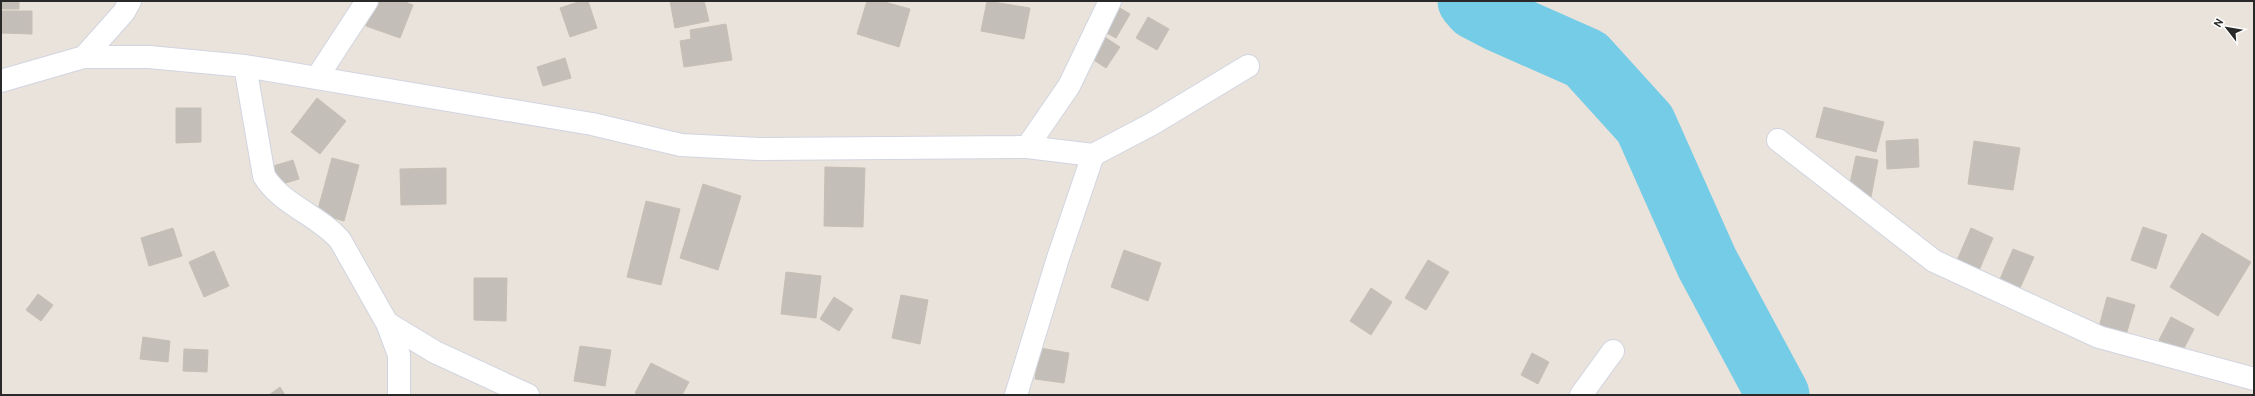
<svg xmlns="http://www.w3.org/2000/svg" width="2255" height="396" viewBox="0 0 2255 396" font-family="Cabin,sans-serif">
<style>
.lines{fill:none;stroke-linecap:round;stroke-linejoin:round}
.river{stroke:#75cce6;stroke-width:63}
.building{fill:#c3beb7;stroke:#c5bfb5}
.street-casing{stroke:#d1d5e1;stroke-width:24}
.street{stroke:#fff;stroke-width:22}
</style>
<rect width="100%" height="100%" fill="#eae3db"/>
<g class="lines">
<path class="river" d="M1469,1L1475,8L1500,21L1586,59L1645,124L1707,263L1778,395"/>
</g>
<path class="building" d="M1,1H19V9H1Z
M375,1H403L413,5L400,38L366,26Z
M581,1H588L597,28L570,37L560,8Z
M670,1H704L709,21L675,28Z
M867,1H881L910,9L899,47L857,34Z
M987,1L1030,8L1024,39L981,31Z
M1115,5L1130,14L1116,38L1101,30Z
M2,11H32V34L2,33Z
M1148,17L1169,29L1157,50L1136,38Z
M726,24L732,60L684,67L680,41L691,39L690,30Z
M1100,34L1120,47L1106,68L1086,55Z
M565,58L571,78L543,86L537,67Z
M317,98L346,121L320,154L291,132Z
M1824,107L1884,122L1876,152L1816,137Z
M176,108H201V142L176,143Z
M1918,139L1919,167L1887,169L1886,141Z
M1974,141L2020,148L2013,190L1968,184Z
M1856,156L1878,160L1871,197L1848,192Z
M332,158L359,165L344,221L317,213Z
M293,160L299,179L276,186L270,167Z
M825,167L865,168L863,227L824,226Z
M446,168V204L401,205L400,169Z
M703,184L741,196L718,270L680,258Z
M646,201L680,209L661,285L627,277Z
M2143,227L2167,235L2156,269L2131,260Z
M173,228L182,256L149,266L141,238Z
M1971,228L1993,238L1977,275L1955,265Z
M2202,233L2251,262L2218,316L2170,287Z
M2013,249L2034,257L2020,288L2000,279Z
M1124,250L1161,263L1148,301L1111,287Z
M214,251L229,286L204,297L189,262Z
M1428,260L1449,272L1426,310L1405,298Z
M786,272L821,276L816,318L781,314Z
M474,278H507L506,321L474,320Z
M1371,288L1392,302L1371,335L1350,321Z
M38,294L53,305L41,321L26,310Z
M901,295L928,300L920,344L892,338Z
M834,297L853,309L839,331L820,319Z
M2107,297L2135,305L2125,338L2098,331Z
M2171,317L2194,329L2182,352L2159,340Z
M143,337L170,341L168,362L140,359Z
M580,346L611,350L605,386L574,381Z
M1040,348L1069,353L1064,383L1035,379Z
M184,349L208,350L207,372L183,371Z
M1532,353L1549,362L1538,384L1521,375Z
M651,363L689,382L682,395H639L635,393Z
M280,387L285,395H269Z"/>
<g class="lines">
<g class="street-casing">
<path id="street" d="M84,57H149L245,66L592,124L681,145L759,149L1027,147L1069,86L1110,1
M245,66L264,176C281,204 318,215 340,240L387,323L399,355V395
M318,76L367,1
M1,81L84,57L124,12L130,1
M1778,140L1934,261L2099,337L2254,379
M1027,147L1093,155L1152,124L1248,66
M387,323L435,352L528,395
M1016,395L1058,258L1093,155
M1581,395L1613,351"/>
</g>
<use href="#street" class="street"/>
</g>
<rect width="2255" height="396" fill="none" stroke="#292929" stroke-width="4"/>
<g transform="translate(2227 28) rotate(301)" stroke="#ffffff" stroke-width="3" paint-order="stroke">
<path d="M0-3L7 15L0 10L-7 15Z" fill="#292929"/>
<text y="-6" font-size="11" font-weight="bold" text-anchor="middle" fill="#292929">N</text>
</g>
</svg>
